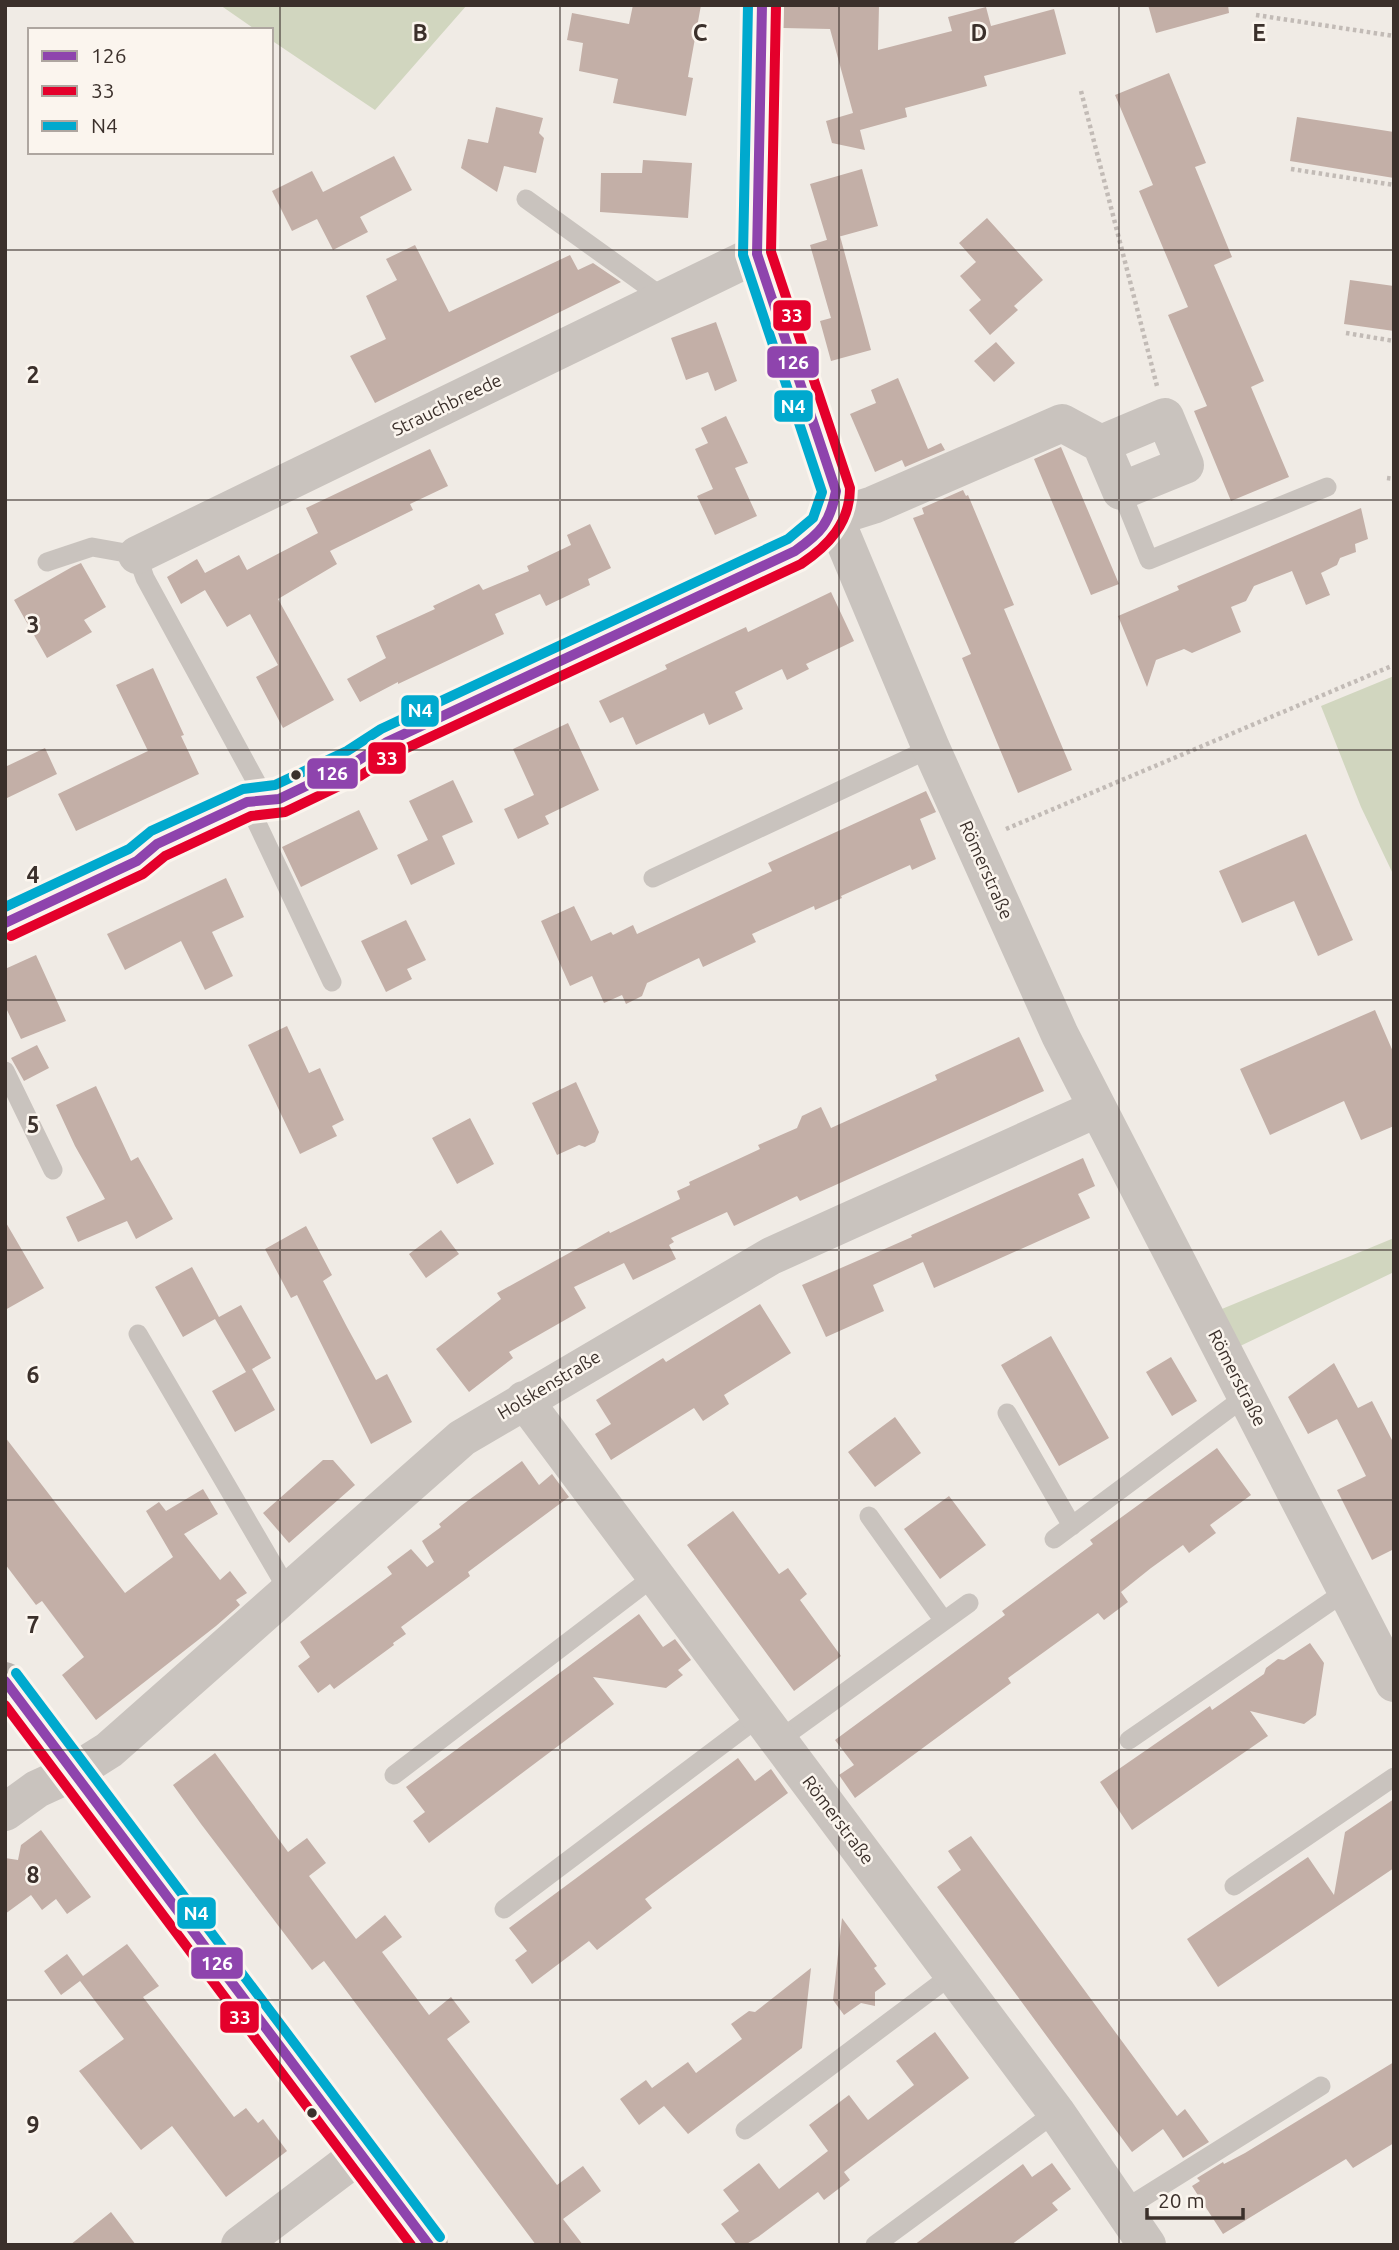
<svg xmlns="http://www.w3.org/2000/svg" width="1399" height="2250" viewBox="0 0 1399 2250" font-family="Ubuntu,sans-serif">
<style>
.green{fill:#d1d6bf}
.building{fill:#c3afa7}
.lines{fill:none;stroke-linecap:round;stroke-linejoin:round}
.path{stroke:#c2bbb6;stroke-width:4.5;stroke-dasharray:3.5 3.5;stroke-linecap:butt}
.lane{stroke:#c9c3be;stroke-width:19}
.street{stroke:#c9c3be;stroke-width:38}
.secondary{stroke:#bab3ae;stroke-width:38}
.bus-1-casing{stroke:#fbf5ee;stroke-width:16}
.bus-2-casing{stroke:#fbf5ee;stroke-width:16}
.bus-3-casing{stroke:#fbf5ee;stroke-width:16}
.bus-1{stroke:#8e44ad;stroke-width:10}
.bus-2{stroke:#e4002b;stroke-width:10}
.bus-3{stroke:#00a9ce;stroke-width:10}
.grid{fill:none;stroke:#3b302b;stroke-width:2;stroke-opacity:0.55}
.bus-dot{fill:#3b302b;stroke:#fbf5ee;stroke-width:2.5}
.labels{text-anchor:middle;stroke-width:5;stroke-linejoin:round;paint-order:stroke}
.street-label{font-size:18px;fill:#3b302b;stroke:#fbf5ee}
.grid-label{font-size:23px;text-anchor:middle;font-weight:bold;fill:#3b302b;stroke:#fbf5ee;stroke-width:5;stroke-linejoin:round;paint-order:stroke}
.line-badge{stroke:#fbf5ee;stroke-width:2.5}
.badge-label{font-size:19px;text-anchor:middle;font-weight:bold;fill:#fff}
</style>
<rect width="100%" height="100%" fill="#f0ebe5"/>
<path class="green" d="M220,5H467L375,110L271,40V30H256Z
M1394,676V876L1361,807L1321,706Z
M1394,1238V1272L1236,1348L1217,1311Z"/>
<path class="building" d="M633,5H701L688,77L693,78L686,116L613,103L618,79L579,71L583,43L567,40L572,13L629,24Z
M784,5H879L878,50L952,31L948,17L986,7L991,26L1054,9L1066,54L984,76L987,86L905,108L907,117L860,130L865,150L832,143L826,121L853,113L830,29L783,28Z
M1148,5H1228L1229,13L1156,33Z
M1169,73L1206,163L1195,167L1232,257L1214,265L1264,381L1251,387L1289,477L1231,501L1194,411L1207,406L1168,315L1188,307L1139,191L1153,185L1115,95Z
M496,107L543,118L539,133L544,138L536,173L504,166L497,192L461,168L468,139L488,143Z
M1297,117L1394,132V178L1290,161Z
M394,156L412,190L360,217L368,232L333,250L317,219L292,231L272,191L312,171L323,192Z
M643,160L692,163L688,218L600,212L601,173H642Z
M862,169L878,226L827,240L810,184Z
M987,218L1043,280L1014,306L1018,310L990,335L969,310L981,300L960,276L976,262L959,243Z
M840,236L871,350L831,361L820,321L831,318L810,245Z
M415,245L449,312L570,255L578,270L593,263L621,282L375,403L350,356L386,339L366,296L397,280L386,259Z
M1350,280L1394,286V331L1344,324Z
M716,322L737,381L715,391L708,372L686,380L671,338Z
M996,342L1015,363L994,382L974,361Z
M898,378L928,449L941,443L945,450L905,467L902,460L875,472L850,414L876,403L871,390Z
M726,416L748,463L735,468L757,516L715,535L697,496L713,489L695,449L708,443L701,428Z
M1061,447L1119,584L1091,595L1034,459Z
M430,449L448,486L410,504L413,510L330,551L337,564L278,599L334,700L283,728L256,677L278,665L250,614L227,627L205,590L181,604L167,577L197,559L205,573L239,555L247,570L318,533L306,508Z
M963,490L966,496L968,495L1014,605L1004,609L1072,770L1018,793L962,658L971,654L913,518L924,514L922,508Z
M1361,508L1368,539L1355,544L1356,552L1340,558L1337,565L1321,573L1330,595L1306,605L1292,571L1254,586L1246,601L1231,607L1241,632L1192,653L1184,649L1156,660L1147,687L1118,616L1179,590L1177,586Z
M590,524L611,568L588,579L590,585L546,606L540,594L495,614L504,634L398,684V682L360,702L347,679L386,658L376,636L435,609L433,606L479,584L483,590L529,571L527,566L571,545L567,535Z
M81,563L106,607L84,620L92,632L47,658L14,600L72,567Z
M831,592L854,641L806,664L809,669L787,680L782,669L735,692L743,709L709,725L704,713L636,745L623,717L610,723L599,701L667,669L665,665L746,627L748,632Z
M153,668L184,735L181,736L199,774L76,831L58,794L148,751L116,685Z
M568,723L599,790L545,816L549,824L518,839L504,809L534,795L513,749Z
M45,748L57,774L5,799V767Z
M453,780L473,822L442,836L455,864L411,885L397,855L428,840L409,801Z
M926,791L936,812L920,819L936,859L912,870L910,865L841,896L842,898L815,910L814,906L752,934L756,942L703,967L699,958L647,983L642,996L626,1004L622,995L604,1003L592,976L570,986L541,921L574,906L591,941L611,932L613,935L633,925L637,934L772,871L768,863Z
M359,810L378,849L301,887L282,847Z
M1306,834L1353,940L1318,956L1294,901L1242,923L1219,871Z
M226,878L244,917L212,932L233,976L205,990L181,941L125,970L107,934Z
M406,920L426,960L407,969L412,979L386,992L361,941Z
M36,955L66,1021L21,1039L5,1006V969Z
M1375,1010L1394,1054V1126L1361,1140L1344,1101L1270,1135L1240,1069Z
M287,1026L309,1073L320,1068L344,1120L332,1126L337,1136L300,1154L248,1045Z
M1019,1037L1044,1091L800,1201L797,1196L734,1226L727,1212L671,1238L674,1242L669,1245L676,1259L633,1280L624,1263L574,1287L586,1308L509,1352L513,1358L469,1392L436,1349L501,1299L497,1293L609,1231L610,1233L680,1199L677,1191L690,1185L689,1182L760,1149L758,1145L797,1128L802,1116L821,1107L831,1128L937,1080L935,1075Z
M37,1045L49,1068L24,1081L11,1058Z
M576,1082L599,1132L595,1142L585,1147L579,1145L557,1155L532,1103Z
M96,1086L131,1161L138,1157L173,1219L136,1239L127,1221L78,1242L66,1217L105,1199L75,1146L56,1105Z
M470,1118L494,1164L457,1184L432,1138Z
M1083,1158L1095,1186L1078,1194L1090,1218L934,1288L923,1262L873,1285L884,1311L826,1337L802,1285L912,1237L911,1235Z
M5,1221L44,1288L5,1310Z
M306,1226L332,1275L323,1281L347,1327L376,1380L387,1374L412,1422L371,1444L297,1295L291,1298L265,1249Z
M441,1230L459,1254L426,1278L409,1254Z
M192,1267L219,1317L241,1305L271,1358L252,1369L275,1410L235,1432L212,1391L246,1372L215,1319L183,1337L155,1287Z
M760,1304L791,1353L724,1395L729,1404L703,1421L694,1408L611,1460L595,1434L611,1424L596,1400L663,1358L666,1362Z
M1051,1336L1109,1438L1059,1466L1001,1365Z
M1171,1357L1197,1401L1172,1416L1146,1372Z
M1334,1363L1358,1408L1372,1401L1394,1444V1549L1372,1560L1337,1490L1366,1476L1351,1446L1337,1419L1308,1434L1288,1397Z
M895,1417L921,1453L875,1487L848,1452Z
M5,1437L125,1593L173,1557L146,1511L159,1502L166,1511L203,1489L218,1514L184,1534L220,1580L230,1571L247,1593L236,1600L240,1605L216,1626L96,1720L62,1675L84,1657L42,1601L36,1605L5,1564Z
M1217,1448L1251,1495L1210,1525L1216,1533L1189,1553L1183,1545L1151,1568L1121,1592L1128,1602L1104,1620L1098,1613L1008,1678L1011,1683L855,1798L839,1775L854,1765L835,1740L1005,1615L1002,1611L1093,1544L1090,1540Z
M323,1460H333L355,1485L289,1543L263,1513Z
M522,1461L539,1485L552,1474L569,1497L468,1572L470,1576L401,1627L406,1634L393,1643L394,1645L334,1689L330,1684L318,1693L298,1666L310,1657L300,1642L392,1574L387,1567L411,1549L427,1567L434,1562L422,1541L441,1527L439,1524L462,1505Z
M949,1496L986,1545L940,1579L904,1529Z
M733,1511L779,1574L788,1568L807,1594L800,1600L841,1656L794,1691L687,1545Z
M639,1614L663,1647L675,1639L691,1660L678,1670L683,1675L666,1688L593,1677L614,1704L429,1843L413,1821L425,1812L406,1787Z
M1310,1643L1324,1663L1316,1715L1304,1724L1250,1711L1268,1736L1132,1830L1100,1782L1210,1706L1212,1710L1264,1674L1266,1668L1278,1659L1284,1660Z
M215,1753L288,1852L307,1838L326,1863L309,1876L356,1939L385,1915L402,1937L382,1952L429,2015L451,1997L470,2022L447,2039L557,2185L583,2166L591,2177L601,2191L563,2219L583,2245H536L324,1961L312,1970L201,1824L173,1785Z
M738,1758L755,1781L771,1769L788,1793L645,1899L652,1908L597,1950L589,1941L532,1984L515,1960L527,1951L509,1928Z
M1394,1799V1868L1218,1987L1187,1939L1308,1857L1334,1895L1345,1832Z
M41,1830L91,1897L67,1914L56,1899L42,1910L31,1895L5,1914V1858L18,1860L21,1845Z
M971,1836L1177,2116L1185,2109L1209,2142L1183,2158L1163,2129L1132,2152L937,1887L961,1870L948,1851Z
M842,1918L877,1966L874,1968L886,1984L875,1992V2006L861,2003L844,2015L833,2000Z
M127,1944L159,1986L143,1997L234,2117L246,2108L258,2123L263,2119L287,2151L226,2197L172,2126L141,2150L79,2071L124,2039L80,1981L61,1995L44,1971L67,1954L83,1976Z
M811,1968L802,2048L688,2134L664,2106L639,2125L620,2099L646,2080L652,2088L688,2062L696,2073L742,2039L731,2024L749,2011L755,2012Z
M935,2032L969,2078L844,2172L850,2180L824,2200L818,2192L758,2237L745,2245H737L721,2224L739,2211L723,2190L759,2163L779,2189L828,2151L809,2125L849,2095L868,2120L914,2085L896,2061Z
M1394,2062V2143L1353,2168L1346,2159L1223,2234L1192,2186L1200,2181L1197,2178L1223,2162L1224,2164L1245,2153Z
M1052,2163L1071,2189L1052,2203L1058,2210L1011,2245H914L1023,2164L1032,2177Z
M111,2212L136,2245H70Z"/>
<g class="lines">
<path class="path" d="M1256,15L1394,36
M1081,91L1157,386
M1291,169L1394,185
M1346,333L1394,341
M1387,478L1394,479
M1006,829L1394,665"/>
<path class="lane" d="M526,199L665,299
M1121,491L1149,560L1327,487
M47,562L92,547L137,555L145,578L266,800
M247,802L332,982
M653,878L931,748
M5,1071L53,1170
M138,1334L289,1592
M1007,1413L1072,1526
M869,1516L944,1621
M1054,1539L1246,1396
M779,1740L969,1603
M1129,1740L1346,1591
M394,1775L656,1575
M1234,1886L1394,1777
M504,1909L760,1716
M745,2130L953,1974
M1123,2210L1321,2086
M875,2245L1056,2112"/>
<path class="street" d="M762,5L757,254L828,463L836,491L833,514L931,748L1060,1035L1394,1683
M833,514L854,511L873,505L1062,423L1101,444L1165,417L1185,465L1121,491L1101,444
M137,555L757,254
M5,923L137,861L157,844L247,802L279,799L354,763L387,742L795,551L818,535L833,514
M524,1400L1056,2112L1147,2245
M5,1812L37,1789L74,1772L109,1750L462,1438L771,1256L1096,1109
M240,2245L360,2154"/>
<path class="secondary" d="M5,1681L429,2245"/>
<g class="bus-1-casing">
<path id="bus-1" d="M5,923L137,861L157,844L247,802L279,799L354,763L387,742L795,551C821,533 830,523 836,491L757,254L762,5
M5,1681L429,2245"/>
</g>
<g class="bus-2-casing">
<path id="bus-2" d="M11,936L143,874L165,856L251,816L285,812L360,776L394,754L801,564C828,546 850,523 850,488L771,252L776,5
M5,1705L411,2245"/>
</g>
<g class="bus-3-casing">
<path id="bus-3" d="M5,907L129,849L151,831L243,789L275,785L347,751L381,729L788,539L813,518L822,492L743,255L748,5
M16,1673L440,2237"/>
</g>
<use href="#bus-1" class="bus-1"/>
<use href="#bus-2" class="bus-2"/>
<use href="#bus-3" class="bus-3"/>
</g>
<path class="grid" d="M280,5V2245M560,5V2245M839,5V2245M1119,5V2245M5,250H1394M5,500H1394M5,750H1394M5,1000H1394M5,1250H1394M5,1500H1394M5,1750H1394M5,2000H1394"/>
<g class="bus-dot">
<circle cx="296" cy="775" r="6"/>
<circle cx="312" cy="2113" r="6"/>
</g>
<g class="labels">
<g class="street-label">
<text transform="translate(447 405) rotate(-26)" y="6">Strauchbreede</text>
<text transform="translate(986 870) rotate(66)" y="6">Römerstraße</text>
<text transform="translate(1237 1378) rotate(63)" y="6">Römerstraße</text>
<text transform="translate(549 1385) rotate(-31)" y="6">Holskenstraße</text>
<text transform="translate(838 1820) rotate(53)" y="6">Römerstraße</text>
</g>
</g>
<g class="grid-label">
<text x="420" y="41">B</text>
<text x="700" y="41">C</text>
<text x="979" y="41">D</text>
<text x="1259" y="41">E</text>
<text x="33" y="383">2</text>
<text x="33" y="633">3</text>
<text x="33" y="883">4</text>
<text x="33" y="1133">5</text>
<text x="33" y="1383">6</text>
<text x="33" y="1633">7</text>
<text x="33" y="1883">8</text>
<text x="33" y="2133">9</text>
</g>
<g class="line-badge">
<rect x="772" y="299" width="40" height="33" rx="7" fill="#e4002b"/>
<rect x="766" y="345" width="54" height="34" rx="7" fill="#8e44ad"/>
<rect x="773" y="389" width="41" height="34" rx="7" fill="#00a9ce"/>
<rect x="400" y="694" width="40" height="34" rx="7" fill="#00a9ce"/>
<rect x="367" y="741" width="40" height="34" rx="7" fill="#e4002b"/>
<rect x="306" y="757" width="53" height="33" rx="7" fill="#8e44ad"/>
<rect x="176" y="1896" width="41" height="34" rx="7" fill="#00a9ce"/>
<rect x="190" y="1946" width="54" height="34" rx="7" fill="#8e44ad"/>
<rect x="219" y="2000" width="41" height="34" rx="7" fill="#e4002b"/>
</g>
<g class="badge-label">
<text x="792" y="322">33</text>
<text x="793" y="369">126</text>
<text x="793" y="413">N4</text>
<text x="420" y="717">N4</text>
<text x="387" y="765">33</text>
<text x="332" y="780">126</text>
<text x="196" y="1920">N4</text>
<text x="217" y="1970">126</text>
<text x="240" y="2024">33</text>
</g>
<rect width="1399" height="2250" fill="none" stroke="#3b302b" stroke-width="14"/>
<rect x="28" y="28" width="245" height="126" fill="#fbf5ee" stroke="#aea6a0" stroke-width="2"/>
<rect x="42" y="51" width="35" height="10" fill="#8e44ad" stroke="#aea6a0" stroke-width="2"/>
<text x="91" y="63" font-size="21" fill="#3b302b">126</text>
<rect x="42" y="86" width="35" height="10" fill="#e4002b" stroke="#aea6a0" stroke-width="2"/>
<text x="91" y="98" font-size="21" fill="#3b302b">33</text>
<rect x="42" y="121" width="35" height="10" fill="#00a9ce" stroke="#aea6a0" stroke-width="2"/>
<text x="91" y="133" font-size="21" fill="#3b302b">N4</text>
<path d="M1147 2208v10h96v-10" fill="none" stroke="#3b302b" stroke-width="3.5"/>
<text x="1158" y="2208" font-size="21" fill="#3b302b" stroke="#fbf5ee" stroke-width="5" paint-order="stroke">20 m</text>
</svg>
